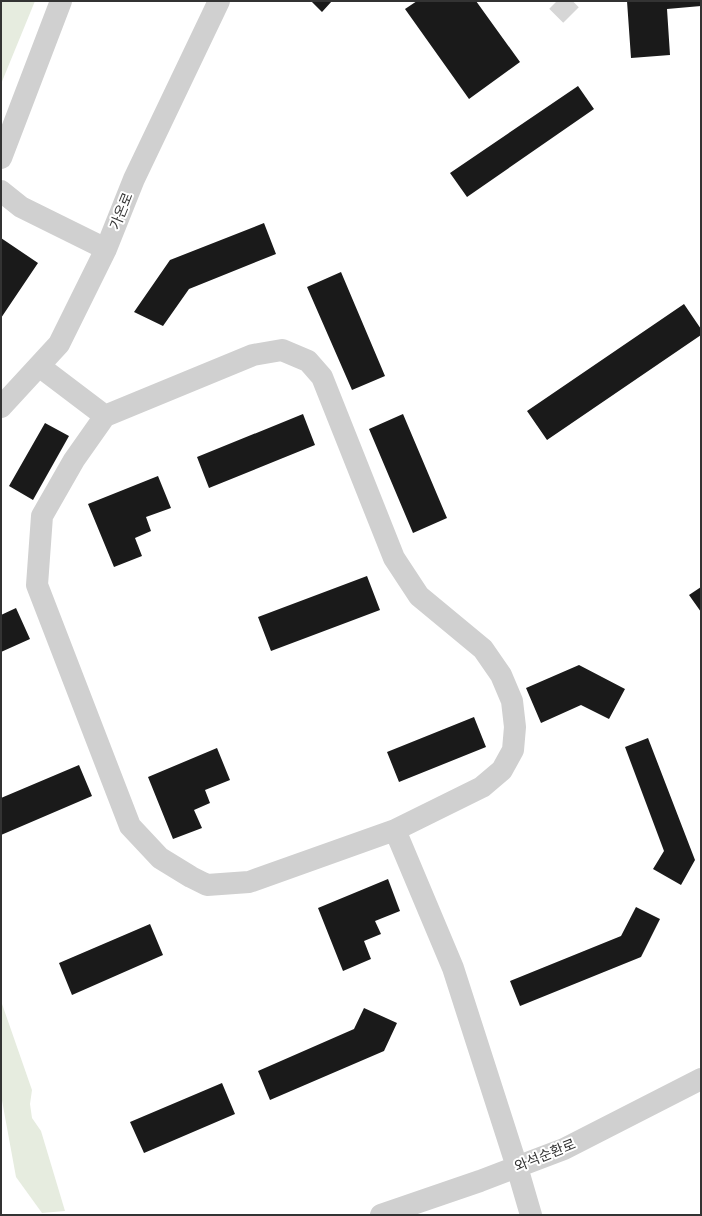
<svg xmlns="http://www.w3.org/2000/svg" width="702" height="1216" viewBox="0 0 702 1216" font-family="Ubuntu,'Noto Sans KR',sans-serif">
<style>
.green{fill:#e6ecdf}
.building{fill:#1a1a1a}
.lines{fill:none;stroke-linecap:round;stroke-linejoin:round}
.minor-tunnel{stroke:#d6d6d6;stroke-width:22;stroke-dasharray:22 11;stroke-linecap:butt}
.minor{stroke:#d0d0d0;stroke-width:22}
.labels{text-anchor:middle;stroke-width:4;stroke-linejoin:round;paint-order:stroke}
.street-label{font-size:14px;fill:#333;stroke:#fff}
</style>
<rect width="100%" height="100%" fill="#fff"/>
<path class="green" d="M1,1H35L1,84Z
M1,1001L32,1090L30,1104L32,1118L41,1131L65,1211L42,1213L16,1177L1,1095Z"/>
<path class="building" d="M311,1H332L322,12Z
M417,1H476L520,62L469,99L405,9Z
M627,1H701V6L667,9L670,55L631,58Z
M578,86L594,109L467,197L450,173Z
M264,223L276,254L189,289L163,326L134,312L170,260Z
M1,238L38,263L1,318Z
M341,272L385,376L352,390L307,287Z
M684,304L701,329V335L547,440L527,411Z
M303,414L315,445L209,488L197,457Z
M403,414L447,518L413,533L369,429Z
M45,423L69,436L33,500L9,486Z
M158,476L171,508L146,517L151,531L135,538L142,556L114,567L88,504Z
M367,576L380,610L271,651L258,617Z
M701,587V612L689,595Z
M16,608L30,639L1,652V615Z
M579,665L625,689L609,719L581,705L541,723L526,688Z
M474,717L486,747L399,782L387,752Z
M648,738L695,860L681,885L653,869L664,851L625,747Z
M217,748L230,780L205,790L210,803L194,810L202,828L173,839L148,777Z
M79,765L92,796L1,835V798Z
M388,879L400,911L375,921L381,934L364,941L371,959L343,971L318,908Z
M636,907L660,919L641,957L520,1006L510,981L621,936Z
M150,924L163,955L72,995L59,963Z
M364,1008L397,1023L384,1051L270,1100L258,1071L354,1029Z
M222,1083L235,1114L144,1153L130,1122Z"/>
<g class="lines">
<path class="minor-tunnel" d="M557,1L571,15"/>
<path class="minor" d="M1,158L61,1
M1,191L21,207L106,249
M39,366L105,416
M1,407L59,344L106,249L134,179L219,1
M395,830L482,787L502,770L513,750L515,727L512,701L501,675L483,649L419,596L394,558L322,377L308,361L282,350L253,355L105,416L74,460L42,516L37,585L130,826L160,858L191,877L207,885L249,882L395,830L453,968L517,1167L531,1215
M381,1215L480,1181L564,1149L701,1079"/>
</g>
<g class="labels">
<g class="street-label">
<text transform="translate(121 211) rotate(-68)" y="5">가온로</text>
<text transform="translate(545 1155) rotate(-22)" y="5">와석순환로</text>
</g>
</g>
<rect width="702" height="1216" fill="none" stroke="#333333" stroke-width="4"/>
</svg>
